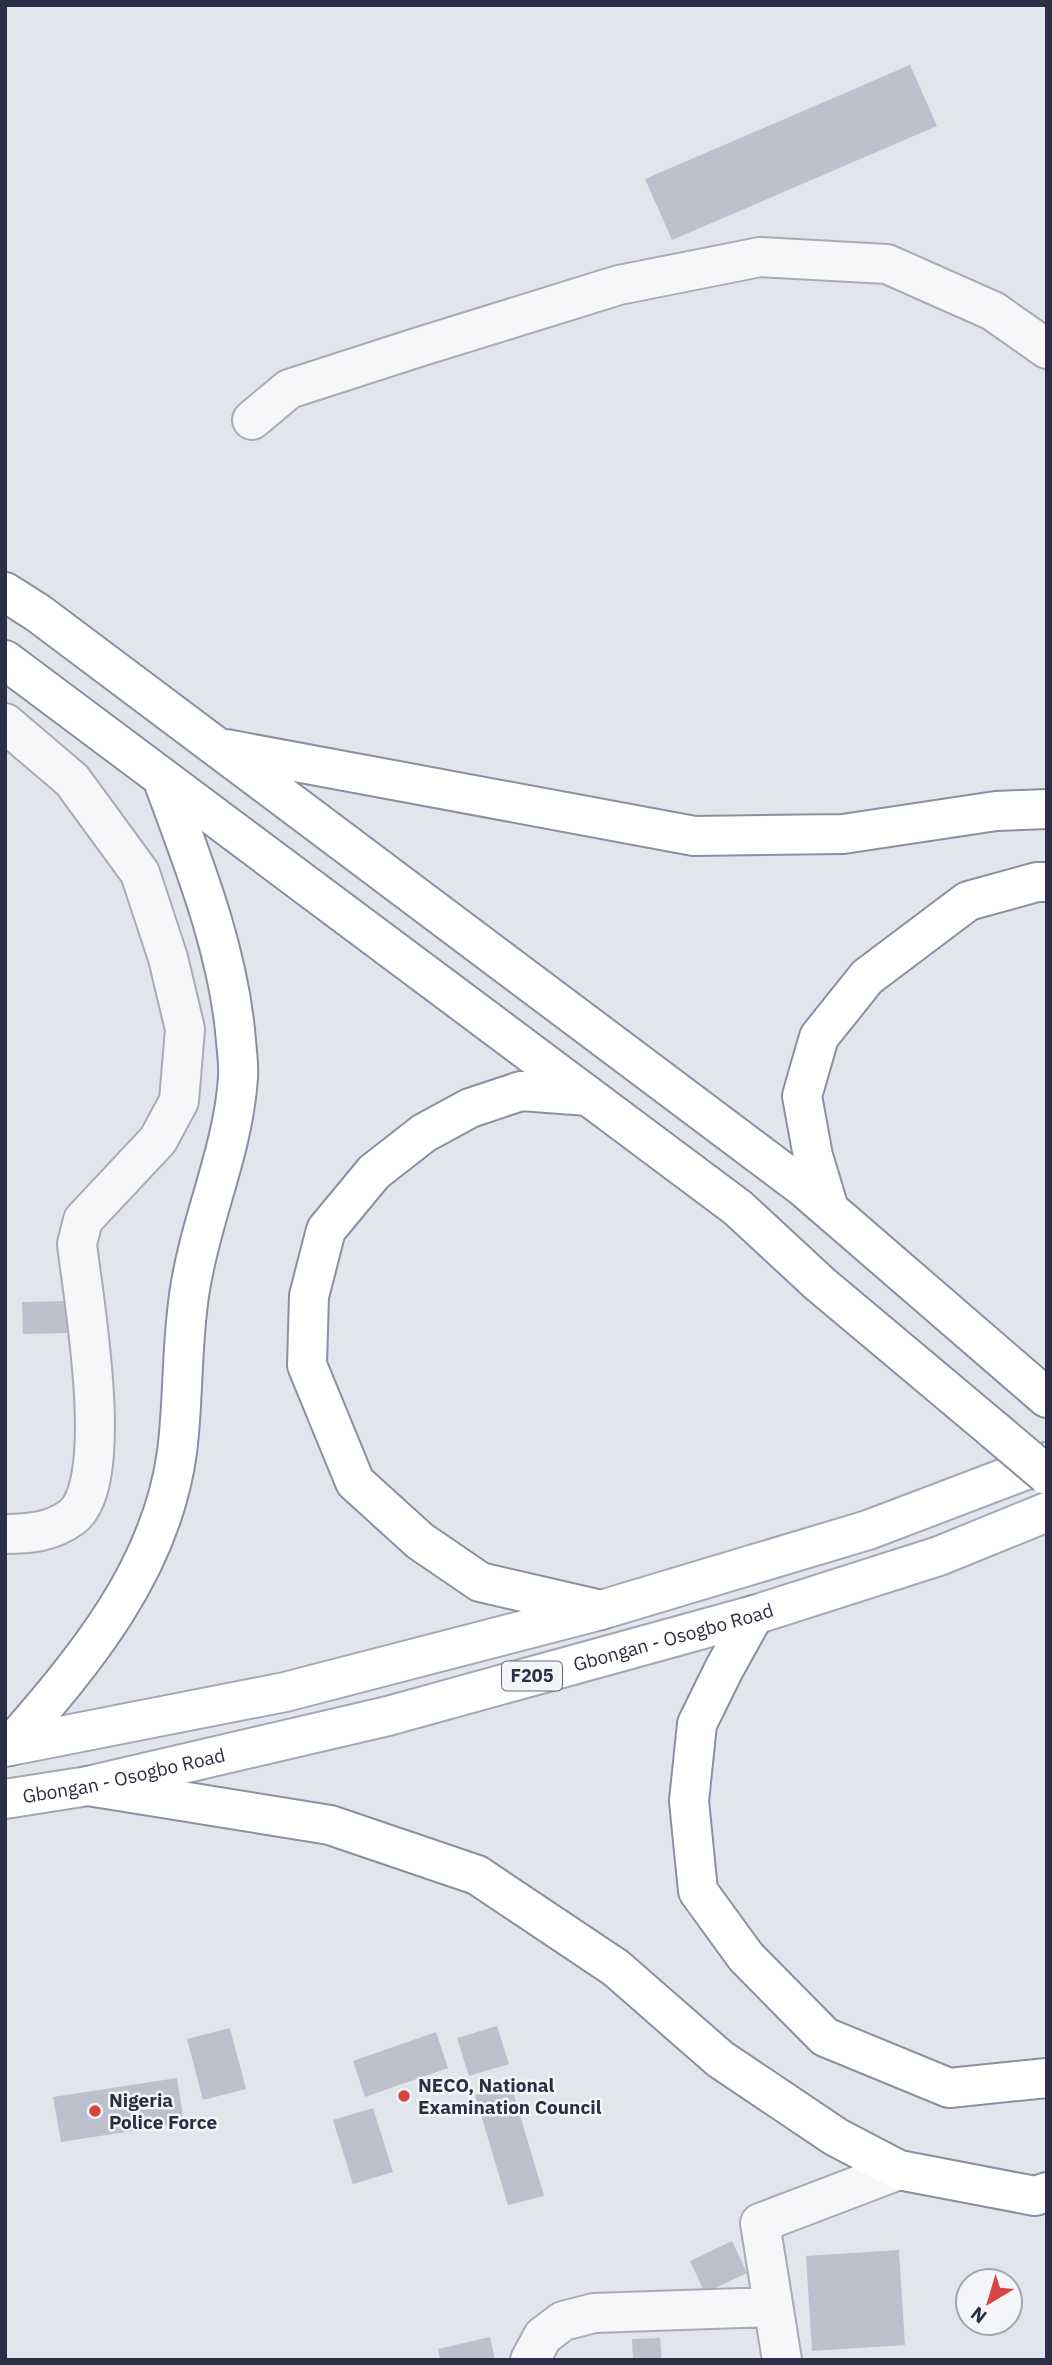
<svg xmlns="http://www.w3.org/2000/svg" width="1052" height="2365" viewBox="0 0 1052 2365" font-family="'IBM Plex Sans',sans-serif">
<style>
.building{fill:#bdc0cd}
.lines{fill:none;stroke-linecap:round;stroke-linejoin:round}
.minor-casing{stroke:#a8abb7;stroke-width:42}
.primary-casing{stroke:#a2a7b9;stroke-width:42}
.trunk-casing{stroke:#8a90a4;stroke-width:42}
.minor{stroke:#f7f7fa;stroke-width:38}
.primary{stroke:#fff;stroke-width:38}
.trunk{stroke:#fff;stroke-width:38}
.trunk-bridge-casing{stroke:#8a90a4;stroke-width:42;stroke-linecap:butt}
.trunk-bridge{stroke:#fff;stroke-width:38}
.poi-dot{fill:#d84442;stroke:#f4f5f9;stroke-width:2.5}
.labels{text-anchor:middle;stroke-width:5;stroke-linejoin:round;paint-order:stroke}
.shield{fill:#f4f5f9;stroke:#676a7c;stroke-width:2}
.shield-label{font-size:18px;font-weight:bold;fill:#2a2f46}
.street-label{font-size:19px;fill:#2a2f46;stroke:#f4f5f9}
.poi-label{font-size:19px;font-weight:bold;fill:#2a2f46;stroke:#f4f5f9;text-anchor:start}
</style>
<rect width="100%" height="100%" fill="#e3e5ec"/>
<path class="building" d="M910,65L937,126L672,240L645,179Z
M66,1301L67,1333L23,1334L22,1302Z
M497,2026L509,2064L469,2076L457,2038Z
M230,2028L246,2089L203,2100L187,2039Z
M436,2032L448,2068L365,2097L353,2061Z
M177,2078L184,2123L61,2142L53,2097Z
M511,2085L544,2196L508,2205L475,2095Z
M373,2108L393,2172L353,2184L333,2120Z
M732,2241L747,2273L705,2293L690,2261Z
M899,2250L905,2345L812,2351L806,2256Z
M490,2337L495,2360H440L438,2349Z
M660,2338L662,2360H633L632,2339Z"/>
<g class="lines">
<g class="minor-casing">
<path id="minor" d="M252,420L289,389L419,347L619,285L760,257L887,264L993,311L1047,349
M5,723L72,780L140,873L168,958L185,1029L179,1101L158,1140L83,1220L77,1244C83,1298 117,1482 72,1517C52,1532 29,1534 5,1534
M530,2360L543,2336L563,2321L594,2313L773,2307
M782,2360L760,2223L899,2170"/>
</g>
<g class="primary-casing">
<g id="primary">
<path d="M5,1747L285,1692L601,1610L868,1530L1047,1462"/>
<path id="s1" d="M5,1799L88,1786L388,1716L754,1615L939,1556L1047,1512"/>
</g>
</g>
<g class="trunk-casing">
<path id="trunk" d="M5,592L38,613L803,1187L1047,1398
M5,660L738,1208L820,1284L994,1430
M226,749L694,836L843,834L996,811L1047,809
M588,1096L521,1091L470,1108L424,1133L374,1172L326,1230L309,1296L307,1365L355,1482L420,1541L480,1582L601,1610
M829,1209L813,1156L802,1096L819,1037L867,977L968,901L1037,882H1047
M754,1615L724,1669L697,1724L689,1801L698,1891L746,1957L825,2037L949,2088L1047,2078
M10,1746C85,1660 161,1570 177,1452C184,1398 181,1343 190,1289C201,1218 233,1151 238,1078C239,1066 237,1053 236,1041C229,951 193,862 162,778
M88,1786L330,1825L477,1875L616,1968L720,2059L836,2137L899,2170L1035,2196L1047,2192"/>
</g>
<use href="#minor" class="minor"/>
<use href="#primary" class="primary"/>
<use href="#trunk" class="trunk"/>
<g class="trunk-bridge-casing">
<path id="trunk-bridge" d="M994,1430L1047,1475"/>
</g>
<use href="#trunk-bridge" class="trunk-bridge"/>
</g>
<g class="poi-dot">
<circle cx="404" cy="2096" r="7"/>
<circle cx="95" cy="2111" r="7"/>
</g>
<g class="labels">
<rect class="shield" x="502" y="1661.5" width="60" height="29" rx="5"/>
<g class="shield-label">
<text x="532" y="1682">F205</text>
</g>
<g class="street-label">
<text dy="7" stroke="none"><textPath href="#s1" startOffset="688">Gbongan - Osogbo Road</textPath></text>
<text dy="7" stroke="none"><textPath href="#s1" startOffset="121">Gbongan - Osogbo Road</textPath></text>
</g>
<g class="poi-label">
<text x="418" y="2092">NECO, National<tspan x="418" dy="22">Examination Council</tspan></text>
<text x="109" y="2107">Nigeria<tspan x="109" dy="22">Police Force</tspan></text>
</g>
</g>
<rect width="1052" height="2365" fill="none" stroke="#2a2f46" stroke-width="14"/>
<g transform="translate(989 2302) rotate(218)"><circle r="33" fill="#f4f5f9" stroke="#a3a6b1" stroke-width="2"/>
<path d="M0-5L12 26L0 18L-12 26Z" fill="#d84442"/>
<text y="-10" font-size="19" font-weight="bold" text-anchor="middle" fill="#2a2f46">N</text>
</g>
</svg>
